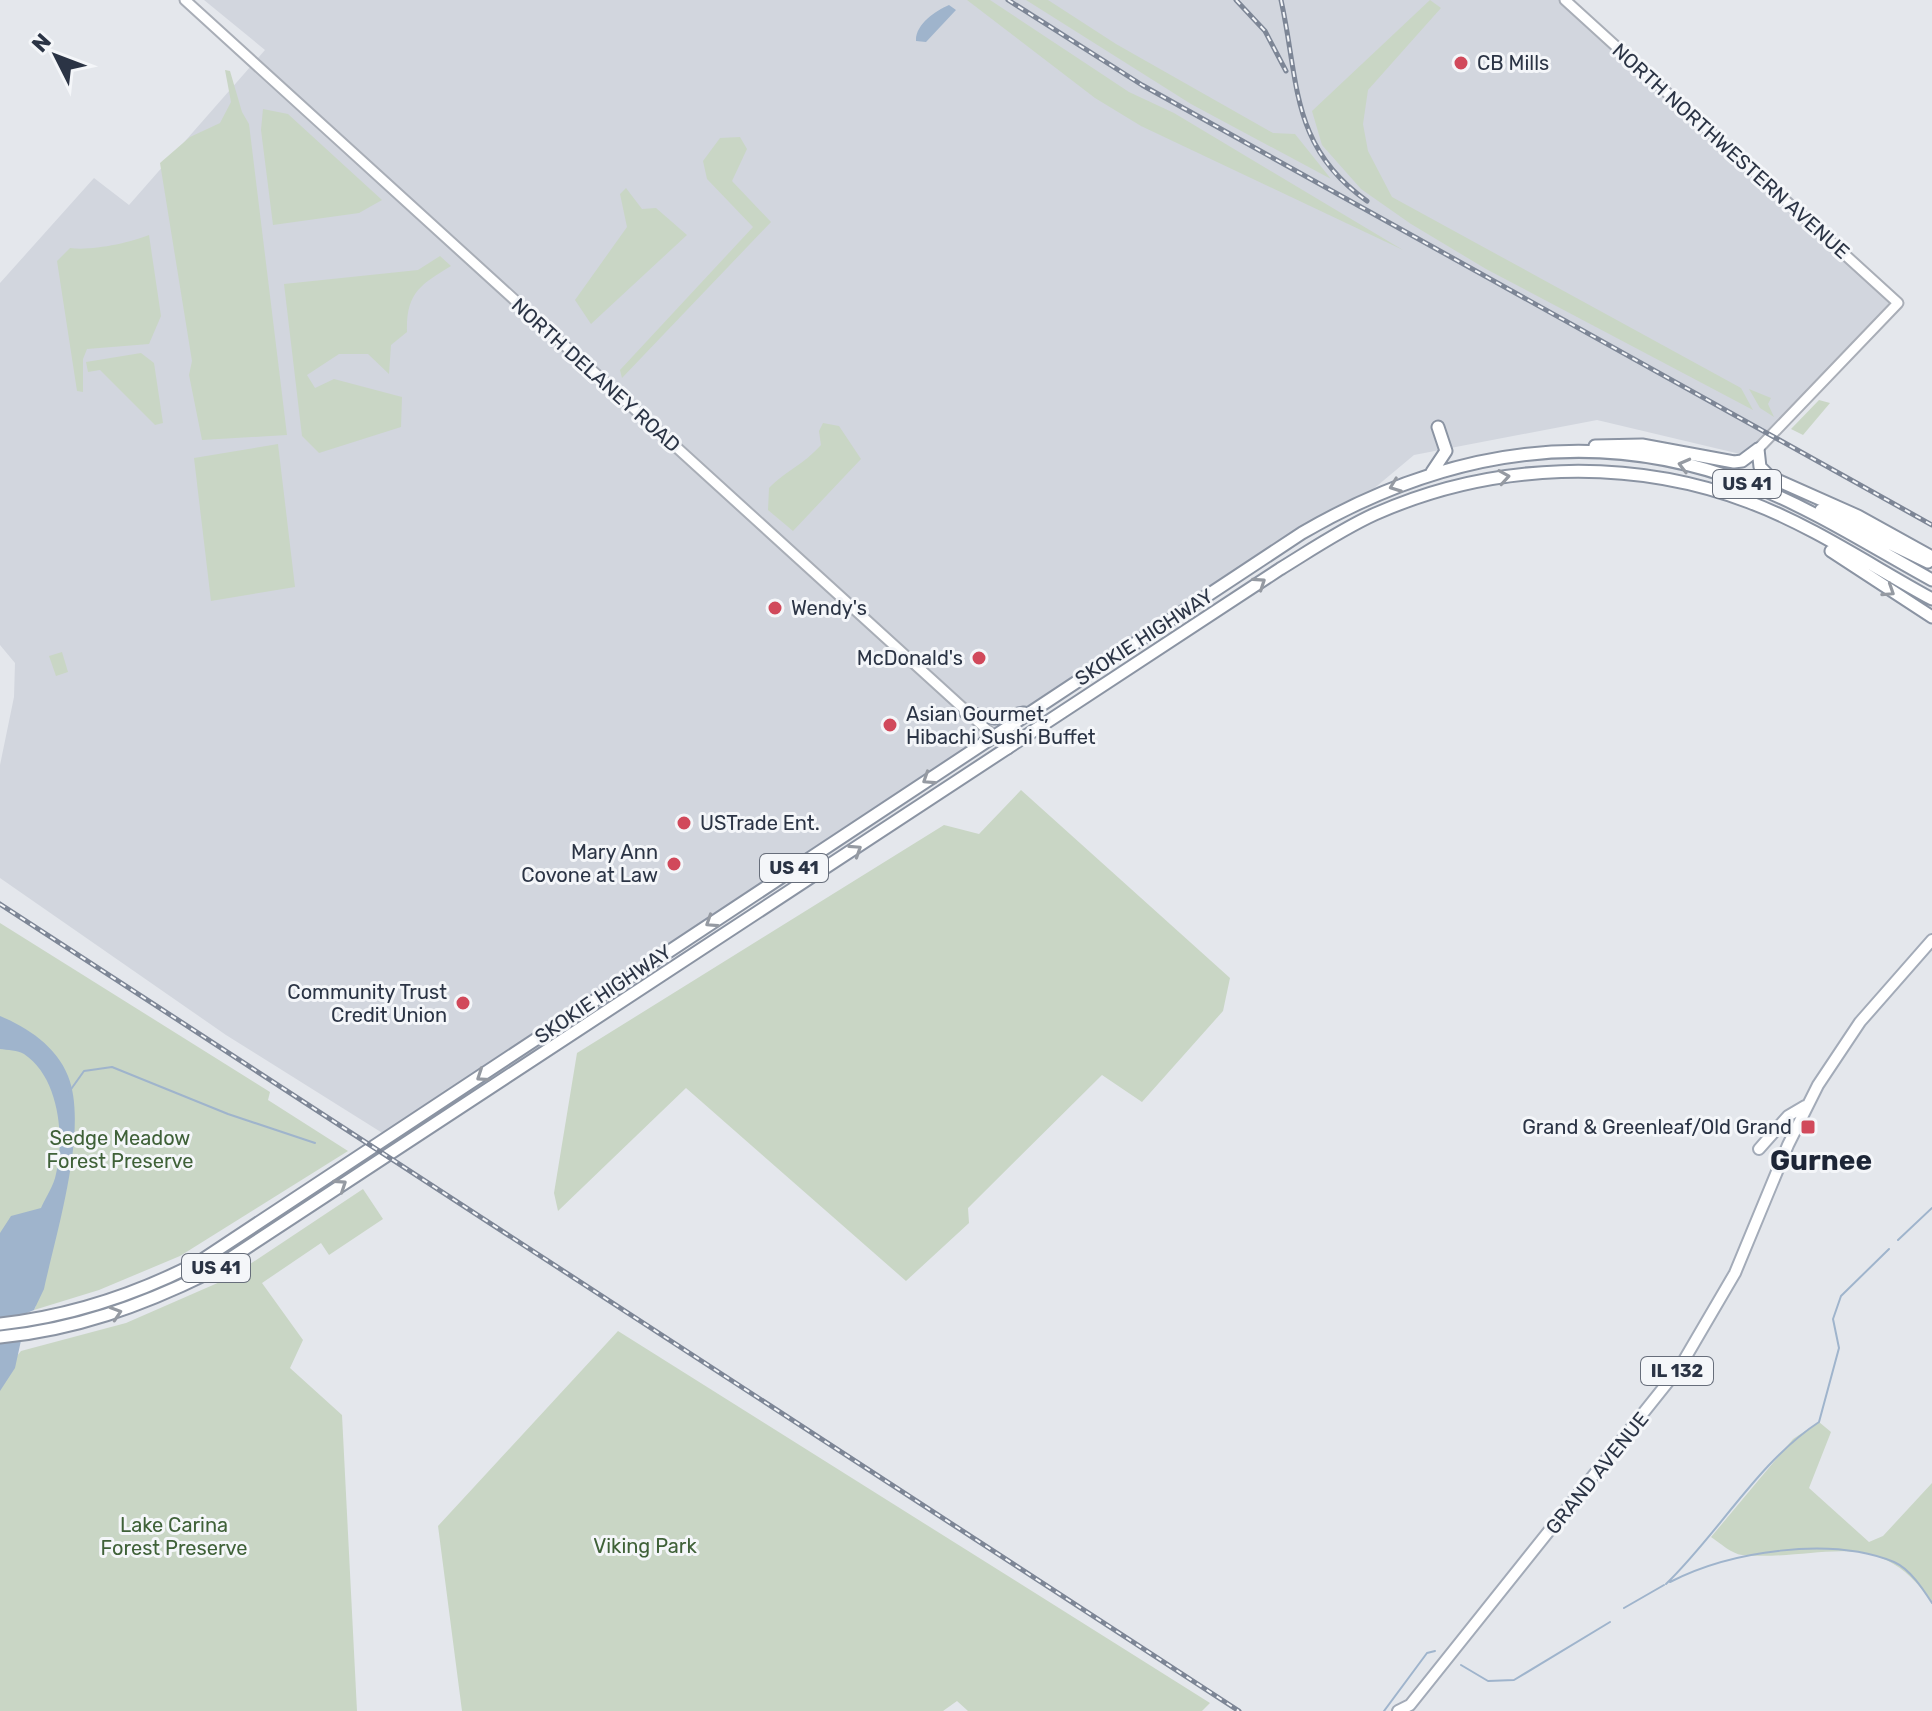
<svg xmlns="http://www.w3.org/2000/svg" width="1932" height="1711" viewBox="0 0 1932 1711" font-family="Rubik,sans-serif">
<style>
.built{fill:#d2d6de}
.green{fill:#c9d6c5}
.water{fill:#9fb4cc}
.lines{fill:none;stroke-linecap:round;stroke-linejoin:round}
.stream{stroke:#9fb4cc;stroke-width:2}
.secondary-casing{stroke:#a9aeb7;stroke-width:13}
.primary-casing{stroke:#a3abb8;stroke-width:14}
.highway-casing{stroke:#8b94a3;stroke-width:15}
.secondary{stroke:#fff;stroke-width:9}
.primary{stroke:#fff;stroke-width:10}
.highway{stroke:#fff;stroke-width:11}
.rail-casing{stroke:#7d8696;stroke-width:5}
.rail{stroke:#f4f6f9;stroke-width:2;stroke-dasharray:6;stroke-linecap:butt}
.oneway{stroke:#959aa2}
.poi-dot{fill:#d1495b;stroke:#f4f6f9;stroke-width:3}
.labels{text-anchor:middle;stroke-width:6;stroke-linejoin:round;paint-order:stroke}
.shield{fill:#f4f6f9;stroke:#676e7b;stroke-width:2}
.shield-label{font-size:18px;font-weight:bold;fill:#2b3445}
.poi-label{font-size:20px;fill:#2b3445;stroke:#f4f6f9;text-anchor:start}
.street-label{font-size:20px;fill:#2b3445;stroke:#f4f6f9}
.park-label{font-size:20px;fill:#3f6138;stroke:#f4f6f9}
.district-label{font-size:28px;font-weight:bold;fill:#1d2536;stroke:#f4f6f9}
</style>
<rect width="100%" height="100%" fill="#e4e7ec"/>
<path class="built" d="M204,0H1566L1898,303L1757,458L1597,420L1414,455L1359,501L384,1134L226,1035L0,878V765L14,697L15,663L0,645V283L94,178L129,205L265,50Z"/>
<path class="green" d="M967,0H990L1129,92L1174,113L1403,250L1141,126L1095,98Z
M1026,0H1048L1116,44L1273,133L1295,134L1331,179L1191,104Z
M1430,0L1441,8L1368,90L1363,124L1368,151L1392,197L1741,388L1753,410L1486,269L1411,224L1361,189L1322,145L1312,111Z
M225,70L230,71L242,112L249,124L287,435L202,440L189,375L192,361L160,163L190,137L220,123L231,102Z
M263,109L288,114L382,200L359,213L273,225L261,130Z
M740,137L747,149L732,181L771,222L622,378L620,370L753,227L707,179L703,161L720,138Z
M626,188L642,209L656,208L687,235L591,324L575,300L627,227L620,194Z
M149,235L161,316L149,344L87,349L83,359V392L77,391L57,261L70,248C91,251 129,243 149,235Z
M440,256L451,266C420,285 406,293 407,332L391,345L389,374L368,354H339L307,375L315,388L334,379L402,397L401,427L319,453L302,436L284,284L418,270Z
M141,353L154,363L163,423L155,425L100,370L88,372L86,362Z
M1749,389L1771,398L1768,404L1774,417L1760,408Z
M1819,400L1830,403L1803,435L1791,429Z
M823,423L839,426L861,459L793,531L768,510L769,488C787,470 803,465 821,445L819,431Z
M278,444L295,587L211,601L194,458Z
M62,652L68,672L56,676L49,656Z
M1021,790L1230,978L1223,1011L1142,1102L1102,1075L968,1208L969,1223L906,1281L686,1088L558,1211L554,1193L577,1053L944,825L979,834Z
M0,923L270,1092L268,1100L348,1151L180,1256L99,1290L34,1310L36,1306L0,1309Z
M363,1189L383,1219L329,1255L321,1243L262,1283L303,1340L290,1368L342,1415L357,1711H0V1376L21,1351L126,1323L229,1278Z
M618,1331L1210,1703L1202,1711H968L957,1701L943,1711H462L438,1526Z
M1819,1422L1831,1432L1809,1488L1869,1542L1883,1536L1932,1483V1603C1879,1522 1819,1562 1742,1555C1732,1554 1720,1543 1711,1537L1793,1439Z"/>
<path class="water" d="M949,5L956,10L926,42L916,41C915,25 935,11 949,5Z
M0,1016C27,1027 57,1047 68,1076C89,1128 56,1233 44,1289L34,1310L27,1313L15,1368L0,1391V1233L11,1216L41,1208C46,1197 54,1185 56,1174C65,1137 59,1077 24,1054C18,1050 7,1050 0,1049Z"/>
<g class="lines">
<path class="stream" d="M69,1092L84,1071L112,1067L228,1114L315,1143
M1898,1240L1932,1208
M1670,1582C1730,1551 1830,1536 1894,1562C1910,1569 1923,1589 1932,1603
M1666,1584C1719,1533 1758,1462 1819,1422L1839,1348L1833,1319L1841,1296L1889,1249
M1624,1608L1664,1585
M1461,1665L1488,1681L1514,1680L1610,1622
M1384,1711L1427,1653L1435,1651"/>
<g class="secondary-casing">
<path id="secondary" d="M185,0L1008,749
M1565,0L1898,303L1758,449"/>
</g>
<g class="primary-casing">
<path id="primary" d="M1759,1149L1788,1116L1805,1106
M1398,1711L1410,1705L1680,1367L1735,1273L1788,1145L1818,1085L1860,1022L1932,940"/>
</g>
<g class="highway-casing">
<path id="highway" d="M1595,446L1642,445L1734,462L1742,461L1758,449
M1758,449L1760,467L1770,477L1858,516L1932,557
M1432,472L1446,451L1438,427
M1821,510L1928,562
M1831,551L1932,617
M965,712L994,718L1024,713
M0,1324C72,1316 135,1295 199,1262L1302,533C1443,451 1594,424 1749,484C1813,509 1872,547 1932,580
M0,1337C74,1330 141,1306 208,1273L1280,569C1311,550 1342,529 1375,514C1492,462 1629,457 1749,502C1813,526 1873,567 1932,599"/>
</g>
<use href="#secondary" class="secondary"/>
<use href="#primary" class="primary"/>
<use href="#highway" class="highway"/>
<g class="rail-casing">
<path id="rail" d="M1008,0L1142,85L1932,525
M1236,0L1265,31L1286,71
M1281,0C1299,81 1290,147 1367,201
M0,904L1239,1711"/>
</g>
<use href="#rail" class="rail"/>
</g>
<defs><path id="oneway-chevron" d="M-2-3.5L2.5 0L-2 3.5" fill="none" stroke-width="1.6" stroke-linecap="round" stroke-linejoin="round" transform="scale(2)"/></defs>
<g class="oneway">
<use href="#oneway-chevron" transform="translate(1684 465) rotate(-165)"/>
<use href="#oneway-chevron" transform="translate(1504 477) rotate(-9)"/>
<use href="#oneway-chevron" transform="translate(1395 486) rotate(159)"/>
<use href="#oneway-chevron" transform="translate(1260 583) rotate(-34)"/>
<use href="#oneway-chevron" transform="translate(1889 591) rotate(33)"/>
<use href="#oneway-chevron" transform="translate(928 779) rotate(147)"/>
<use href="#oneway-chevron" transform="translate(856 850) rotate(-33)"/>
<use href="#oneway-chevron" transform="translate(711 922) rotate(147)"/>
<use href="#oneway-chevron" transform="translate(482 1076) rotate(146)"/>
<use href="#oneway-chevron" transform="translate(341 1185) rotate(-34)"/>
<use href="#oneway-chevron" transform="translate(116 1313) rotate(-18)"/>
</g>
<g class="poi-dot">
<circle cx="1461" cy="63" r="8"/>
<circle cx="775" cy="608" r="8"/>
<circle cx="979" cy="658" r="8"/>
<circle cx="890" cy="725" r="8"/>
<circle cx="684" cy="823" r="8"/>
<circle cx="674" cy="864" r="8"/>
<circle cx="463" cy="1003" r="8"/>
<rect x="1800" y="1119" width="16" height="16" rx="4"/>
</g>
<g class="labels">
<g class="shield">
<rect x="1713" y="470" width="68" height="28" rx="6"/>
<rect x="760" y="854" width="68" height="28" rx="6"/>
<rect x="182" y="1254" width="68" height="28" rx="6"/>
<rect x="1641" y="1357" width="72" height="28" rx="6"/>
</g>
<g class="shield-label">
<text x="1747" y="490">US 41</text>
<text x="794" y="874">US 41</text>
<text x="216" y="1274">US 41</text>
<text x="1677" y="1377">IL 132</text>
</g>
<g class="poi-label">
<text x="1477" y="70">CB Mills</text>
<text x="791" y="615">Wendy's</text>
<text x="963" y="665" text-anchor="end">McDonald's</text>
<text x="906" y="721">Asian Gourmet,<tspan x="906" dy="23">Hibachi Sushi Buffet</tspan></text>
<text x="700" y="830">USTrade Ent.</text>
<text x="658" y="859" text-anchor="end">Mary Ann<tspan x="658" dy="23">Covone at Law</tspan></text>
<text x="447" y="999" text-anchor="end">Community Trust<tspan x="447" dy="23">Credit Union</tspan></text>
<text x="1792" y="1134" text-anchor="end">Grand &amp; Greenleaf/Old Grand</text>
</g>
<g class="street-label">
<text transform="translate(1731 151) rotate(42)" y="7">NORTH NORTHWESTERN AVENUE</text>
<text transform="translate(596 375) rotate(42)" y="7">NORTH DELANEY ROAD</text>
<text transform="translate(1144 637) rotate(-33)" y="7">SKOKIE HIGHWAY</text>
<text transform="translate(603 994) rotate(-34)" y="7">SKOKIE HIGHWAY</text>
<text transform="translate(1597 1473) rotate(-51)" y="7">GRAND AVENUE</text>
</g>
<g class="park-label">
<text x="120" y="1145">Sedge Meadow<tspan x="120" dy="23">Forest Preserve</tspan></text>
<text x="174" y="1532">Lake Carina<tspan x="174" dy="23">Forest Preserve</tspan></text>
<text x="645" y="1553">Viking Park</text>
</g>
<g class="district-label">
<text x="1821" y="1170">Gurnee</text>
</g>
</g>
<g transform="translate(56 56) rotate(312)" stroke="#f4f6f9" stroke-width="6" paint-order="stroke">
<path d="M0-6L14 30L0 20L-14 30Z" fill="#2b3445"/>
<text y="-12" font-size="22" font-weight="bold" text-anchor="middle" fill="#2b3445">N</text>
</g>
</svg>
